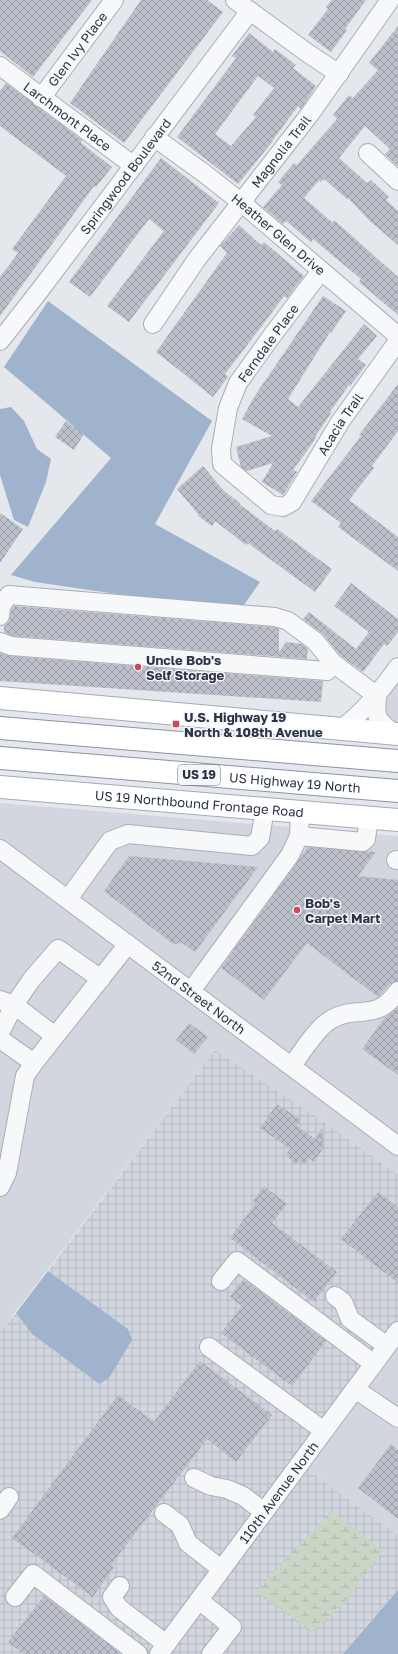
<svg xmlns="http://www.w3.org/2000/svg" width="398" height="1654" viewBox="0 0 398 1654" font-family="'Golos Text',sans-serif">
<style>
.built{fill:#d2d6de}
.industrial{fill:url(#industrial-grid)}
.wetland{fill:url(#wetland-marsh)}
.water{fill:#9fb4cc}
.building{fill:url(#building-cross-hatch);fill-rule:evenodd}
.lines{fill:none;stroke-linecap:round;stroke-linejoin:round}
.minor-casing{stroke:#a9aeb7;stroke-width:20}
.major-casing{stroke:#a3abb8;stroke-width:24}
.highway-casing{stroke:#8b94a3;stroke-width:24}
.minor{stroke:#f7f8fa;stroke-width:18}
.major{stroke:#fff;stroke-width:22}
.highway{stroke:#fff;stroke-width:22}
.poi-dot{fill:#d1495b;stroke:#f4f6f9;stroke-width:1.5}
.labels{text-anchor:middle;stroke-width:3;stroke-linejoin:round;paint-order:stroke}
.shield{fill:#f4f6f9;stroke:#676e7b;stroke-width:1}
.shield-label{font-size:12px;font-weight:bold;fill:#2b3445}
.street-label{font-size:13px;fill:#2b3445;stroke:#f4f6f9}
.poi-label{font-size:13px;font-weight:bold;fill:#2b3445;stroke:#f4f6f9;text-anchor:start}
</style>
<defs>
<pattern id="industrial-grid" width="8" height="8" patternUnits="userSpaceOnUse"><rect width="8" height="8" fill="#d2d6de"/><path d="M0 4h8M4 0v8" fill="none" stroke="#b4b8c0"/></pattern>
<pattern id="wetland-marsh" width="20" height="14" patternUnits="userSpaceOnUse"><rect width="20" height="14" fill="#c9d6c5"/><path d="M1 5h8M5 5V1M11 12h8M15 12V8" fill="none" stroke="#adb8ab"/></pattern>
<pattern id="building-cross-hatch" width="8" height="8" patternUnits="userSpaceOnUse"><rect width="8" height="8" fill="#bbc0ca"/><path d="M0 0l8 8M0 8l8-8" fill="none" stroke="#989da6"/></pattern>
</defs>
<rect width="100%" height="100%" fill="#e4e7ec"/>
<path class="built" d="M398,680V727L386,720L384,699Z
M0,803L398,836V1137L0,840Z
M0,857L398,1154V1175L320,1119L215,1050L0,1332Z
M398,1344V1536L306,1468Z"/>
<path class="industrial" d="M215,1050L320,1119L398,1175V1319L149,1654H0V1332L16,1313L32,1334L99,1384L109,1378L128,1329L48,1271Z
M306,1468L398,1536V1590L343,1654H168Z"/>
<path class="wetland" d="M331,1510L383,1551L348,1598L312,1633L256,1592Z"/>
<path class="water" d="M48,301L212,421L155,524L260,582L239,612L35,582L11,575L111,458L4,367Z
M11,407L24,421L37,449L51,459L46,482L28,527L14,520L0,475V409Z
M48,1271L128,1329L132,1340L109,1378L99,1384L32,1334L16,1313Z
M398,1590V1654H343Z"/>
<path class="building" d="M0,0H92L33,77L0,51Z
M141,0H207L223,12L124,143L70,103Z
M332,0H366L345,29L347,30L331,52L308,35L328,9L326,7Z
M398,26V166L385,154L390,149L365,126L339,158L367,183L371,180L389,197L386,200L398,211V245L371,222L348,198L347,199L324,179L321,182L319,180L304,198L333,223L334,220L398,277V315L359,282L361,279L313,239L311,242L286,221L283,224L263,207L282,185L278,182L294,163L297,165L337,119L333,115L349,95L353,98L378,70L369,63Z
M249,33L273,52L275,49L296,65L293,68L316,86L301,109L298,106L272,141H273L238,184L177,137L236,58L232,56ZM258,76L274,88L253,115L256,117L231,146L215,134Z
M6,83L82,140L81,143L112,167L96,187L94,186L0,316V277L18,253L12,249L66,176L0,126V91Z
M161,158L219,203L129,322L107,306L164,231L149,219L90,297L69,282Z
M239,225L261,245L264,242L304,276L287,298L284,296L261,327L225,374L228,377L213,397L156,352L227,253L220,246Z
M323,296L346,311L331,333L330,332L288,399L298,407L364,324L377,336L358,359L366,365L350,386L349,385L330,412L331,413L315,437L316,438L293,470L297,472L283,495L262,482L273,463L247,471L241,467L236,447L272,436L242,419L254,397Z
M398,384V431L372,466L374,468L349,500L398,537V571L338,527L341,523L311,501L361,436L359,435Z
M66,421L84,434L74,450L55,437Z
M203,466L224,491L240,503L239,504L275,531L277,529L332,569L315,592L248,543L246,545L215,521L212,526L198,516L199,515L177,489Z
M0,513L23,529L0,563Z
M351,583L398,619V632L387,646L384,644L363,672L340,655L323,634L303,619L309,612L356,649L369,632L334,606Z
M14,606L273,627L279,629V652L286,642L302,644L308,649L307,659L13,636L4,632V626L9,622L11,610Z
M0,653L10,656L323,681L321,702L0,681Z
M308,847L376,852L358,876L398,880V981L390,984L378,997L307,943L264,1000L221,968Z
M129,856L258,867L195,952L182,943L173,944L104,891Z
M398,1007V1075L362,1049L385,1017Z
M189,1023L208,1037L194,1054L176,1040Z
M277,1104L301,1120L297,1126L315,1139L322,1128L324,1147L314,1162L309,1158L304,1165L299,1161L296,1165L286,1155L290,1149L260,1128Z
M264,1186L287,1204L272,1223L337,1272L314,1302L230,1238L256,1203L253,1201Z
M378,1192L398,1207V1283L341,1239Z
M243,1279L326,1341L292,1386L221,1333L242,1306L230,1297Z
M200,1361L272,1415L236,1462L207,1439L111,1565L114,1567L93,1597L12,1538L118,1395L154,1422Z
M391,1444L398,1450V1519L358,1488Z
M44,1596L106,1642L120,1654H24L8,1642Z"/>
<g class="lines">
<g class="minor-casing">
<g id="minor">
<path d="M235,0L306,52L339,74"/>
<path id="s1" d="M0,66L134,166"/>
<path id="s2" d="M41,98L114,0"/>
<path id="s3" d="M154,137L205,174L242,203L398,336"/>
<path d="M368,153L398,181"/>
<path id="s4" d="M321,271L271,337L238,383L228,408L221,449L222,464L271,505L283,507L292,502L340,422L398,341"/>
<path id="s5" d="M153,324L197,259L310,114L390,0"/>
<path id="s6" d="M0,341L40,290L250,11"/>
<path d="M0,616L1,606L9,595L275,617L288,621L315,641L333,663L377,696"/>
<path d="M0,642L11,646L327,671L333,663"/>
<path d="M377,696C375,718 376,719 393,733"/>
<path d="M341,729C364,712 381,691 398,667"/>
<path d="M299,836L363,842L366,839L369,817"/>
<path id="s7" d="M0,849L398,1146"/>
<path d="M396,860H398"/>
<path d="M68,899L110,841L128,834L252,846L260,838L265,809"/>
<path d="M191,991L290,855L299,836L300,812"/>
<path d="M0,1000L14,1005L55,1036"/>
<path d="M0,1033L14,1005L32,979L58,949L101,979"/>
<path d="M0,1039L34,1063L128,944"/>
<path d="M292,1066C301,1053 318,1026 332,1019C360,1004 375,1023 398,991"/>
<path d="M0,1187L7,1173L25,1076L34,1063"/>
<path d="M221,1281L237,1261L374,1364"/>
<path d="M335,1296L343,1302L350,1319L387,1346"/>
<path d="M209,1347L324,1431"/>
<path d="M355,1389L398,1418"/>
<path d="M194,1478L211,1486L227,1489L243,1496L264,1512"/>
<path d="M0,1510L9,1497"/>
<path d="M164,1513L180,1525L188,1543L221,1569"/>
<path d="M120,1586L112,1597L119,1608L166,1644"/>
<path d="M15,1597L33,1574L138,1654"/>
<path d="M199,1600L232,1627L211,1654"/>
<path id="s8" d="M159,1654L398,1331"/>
</g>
</g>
<g class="major-casing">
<g id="major">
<path d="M0,698L398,734"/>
<path id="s9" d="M0,787L398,820"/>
</g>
</g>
<g class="highway-casing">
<g id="highway">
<path d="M0,728L398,761"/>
<path id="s10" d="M0,758L398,791"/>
</g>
</g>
<use href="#minor" class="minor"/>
<use href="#major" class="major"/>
<use href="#highway" class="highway"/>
</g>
<g class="poi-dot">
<circle cx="138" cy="667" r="4"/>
<rect x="172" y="720" width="8" height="8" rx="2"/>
<circle cx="297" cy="910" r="4"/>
</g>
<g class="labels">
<rect class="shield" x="178" y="765" width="42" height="20" rx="3"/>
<g class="shield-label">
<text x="199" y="779">US 19</text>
</g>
<g class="street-label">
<text dy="5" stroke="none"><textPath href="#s2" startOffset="61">Glen Ivy Place</textPath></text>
<text dy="5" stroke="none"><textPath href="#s1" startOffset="84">Larchmont Place</textPath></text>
<text dy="5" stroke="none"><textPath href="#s5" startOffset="215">Magnolia Trail</textPath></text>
<text dy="5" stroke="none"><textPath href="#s6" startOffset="207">Springwood Boulevard</textPath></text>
<text dy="5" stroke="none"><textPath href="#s3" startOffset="158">Heather Glen Drive</textPath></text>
<text transform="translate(268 343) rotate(-54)" y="5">Ferndale Place</text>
<text dy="5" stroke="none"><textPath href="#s4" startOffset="401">Acacia Trail</textPath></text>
<text dy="5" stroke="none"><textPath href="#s10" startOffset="296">US Highway 19 North</textPath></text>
<text dy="5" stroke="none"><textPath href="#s9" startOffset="200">US 19 Northbound Frontage Road</textPath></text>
<text dy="5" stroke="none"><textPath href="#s7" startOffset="248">52nd Street North</textPath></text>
<text dy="5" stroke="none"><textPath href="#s8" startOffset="201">110th Avenue North</textPath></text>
</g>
<g class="poi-label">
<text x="146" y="665">Uncle Bob's<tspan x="146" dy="15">Self Storage</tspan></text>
<text x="184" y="722">U.S. Highway 19<tspan x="184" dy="15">North &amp; 108th Avenue</tspan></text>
<text x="305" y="908">Bob's<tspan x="305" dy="15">Carpet Mart</tspan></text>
</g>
</g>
</svg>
